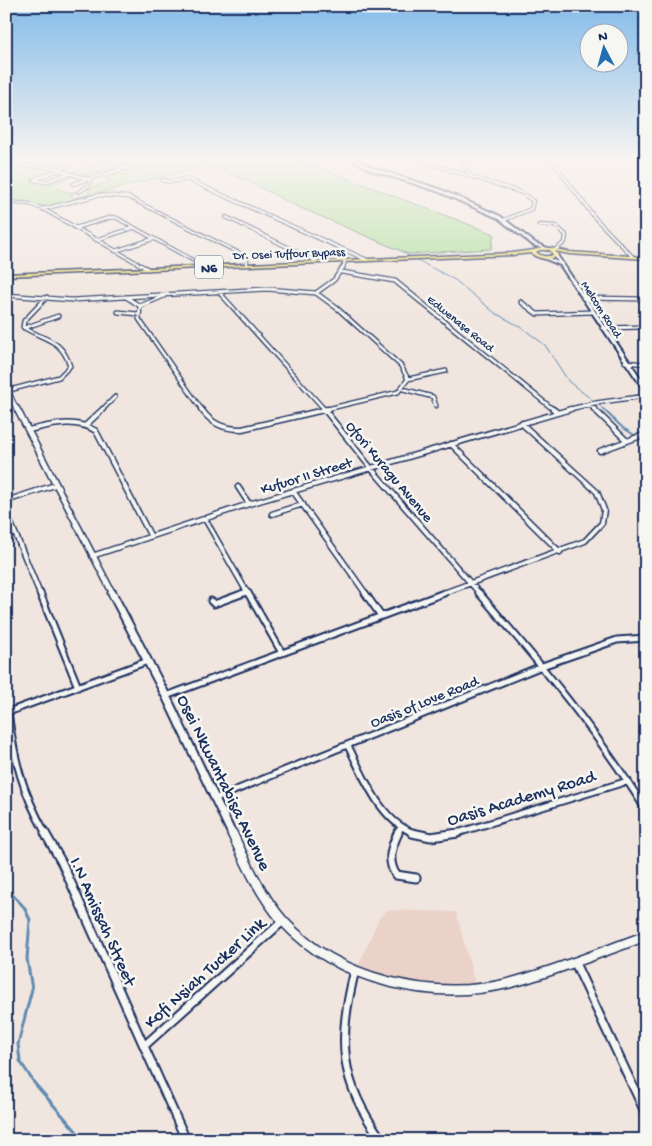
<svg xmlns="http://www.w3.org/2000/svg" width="652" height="1146" viewBox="0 0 652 1146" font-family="'Gochi Hand',sans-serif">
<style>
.built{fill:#ebd2c9}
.green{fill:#b1e09f;stroke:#66887e}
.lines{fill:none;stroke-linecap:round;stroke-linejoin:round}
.stream-far2{stroke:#5f8ab3;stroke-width:1}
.stream-far1{stroke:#5f8ab3;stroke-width:2}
.stream{stroke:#5f8ab3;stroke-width:3}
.minor-far4-casing{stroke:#1b2f5e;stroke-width:4.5}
.minor-far3-casing{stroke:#1b2f5e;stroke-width:5.5}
.minor-far2-casing{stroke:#1b2f5e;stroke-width:7}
.minor-far1-casing{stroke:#1b2f5e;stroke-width:9}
.minor-casing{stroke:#1b2f5e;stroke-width:11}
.tertiary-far3-casing{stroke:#1b2f5e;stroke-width:6}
.tertiary-far2-casing{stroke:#1b2f5e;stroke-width:8}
.tertiary-far1-casing{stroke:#1b2f5e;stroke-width:11}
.tertiary-casing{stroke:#1b2f5e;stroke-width:12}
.secondary-casing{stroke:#1b2f5e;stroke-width:4}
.trunk-casing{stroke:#1b2f5e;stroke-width:3}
.minor-far4{stroke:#f6f6f2;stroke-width:2.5}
.minor-far3{stroke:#f6f6f2;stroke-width:3}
.minor-far2{stroke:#f6f6f2;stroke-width:4}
.minor-far1{stroke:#f6f6f2;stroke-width:5}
.minor{stroke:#f6f6f2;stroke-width:7}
.tertiary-far3{stroke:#f6f6f2;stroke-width:4}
.tertiary-far2{stroke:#f6f6f2;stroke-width:5}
.tertiary-far1{stroke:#f6f6f2;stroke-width:7}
.tertiary{stroke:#f6f6f2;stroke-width:9}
.secondary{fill:#f6f6f2;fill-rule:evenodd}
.trunk{fill:#f5e382;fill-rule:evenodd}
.labels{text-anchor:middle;stroke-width:5;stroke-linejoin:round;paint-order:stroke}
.far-street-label{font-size:12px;fill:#1b2f5e;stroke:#f6f6f2}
.shield{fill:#f6f6f2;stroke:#5d6b8a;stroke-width:1}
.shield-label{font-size:14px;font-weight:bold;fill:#1b2f5e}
.street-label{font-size:15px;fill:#1b2f5e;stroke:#f6f6f2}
.near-street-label{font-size:18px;fill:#1b2f5e;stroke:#f6f6f2}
</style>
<rect width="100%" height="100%" fill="#f1e6df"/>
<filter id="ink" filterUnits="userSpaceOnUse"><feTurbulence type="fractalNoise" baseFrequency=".02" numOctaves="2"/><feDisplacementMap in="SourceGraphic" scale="10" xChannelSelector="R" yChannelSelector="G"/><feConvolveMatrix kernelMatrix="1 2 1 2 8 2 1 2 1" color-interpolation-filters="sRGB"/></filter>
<g filter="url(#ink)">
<path class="built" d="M387,910L456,912L475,984L457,987L431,985L403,980L358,966L379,918Z"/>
<path class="green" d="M6,158H54L74,163L35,178L33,181L45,183L62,175L56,173L59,171L72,177L50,185L67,192H77L70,195L74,198L90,194L87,189L106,183L110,179L99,175L101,171L80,174L97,176C88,179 78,181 72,172C96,165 95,163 121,170L117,171L123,175L137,171L126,164L80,158H294L494,234L491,249L408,254L294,205L246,180L207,165L46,207L26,202L6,201V165L11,164L6,161Z"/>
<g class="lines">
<path class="stream-far2" d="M402,252L455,280L495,313L521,327L545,345L569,382L594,401
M599,405L604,410"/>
<path class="stream-far1" d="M603,409L623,428L646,442"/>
<path class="stream" d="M6,888L24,907L30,920L27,959L32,989L18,1044L20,1061L35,1084L84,1140"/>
<g class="minor-far4-casing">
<path id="minor-far4" d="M58,158L74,162L58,170L88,179L128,168L111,162L97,163
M79,158L121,169
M412,158L520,192L533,201L531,209L504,220
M465,158V168L470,174
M547,158L556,166L595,218L633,257
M501,161L534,158
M10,164L60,168
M58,170L34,180L45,182L67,174
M162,180L170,182L187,179L367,260
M73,184L88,179L90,181L88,186L79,192
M6,202L30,204L43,209L146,268
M43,209L99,195L128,197L241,254L247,259V265
M226,217L318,262
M539,225L556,226L566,235L565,242L555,250
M75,228L112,217L117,218L205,267
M96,240L133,228
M115,251L153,239
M343,268L345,261"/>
</g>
<g class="minor-far3-casing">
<path id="minor-far3" d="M144,267L148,269
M342,272L395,281L554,410
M219,292L325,410
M316,293L334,280L343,267
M6,295L72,300L267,289L316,293L338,309L401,366L408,379L398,392L323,410
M126,297L140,306
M583,298L646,299
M521,302L537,314L592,312
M140,306L139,319L202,410
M140,306L164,296
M118,312L138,314
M24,328L58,316
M602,328L646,327
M625,362L646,364
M408,379L446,371
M403,389L433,397L436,406
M6,391L59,377L70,366C61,338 45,341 23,327L24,321L47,297
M589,404L595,410
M102,410L115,397
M566,410L595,403L646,396"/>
</g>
<g class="minor-far2-casing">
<path id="minor-far2" d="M201,409C212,424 223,429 242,429L328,409
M324,409L370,467L480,594
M553,409L557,412
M594,409L627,441
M86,425L103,409
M29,430C52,425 75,418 96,431L150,535
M451,444L560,552
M600,451L646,434
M238,487L249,504
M293,491L366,594
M6,501L55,485
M6,511L40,594
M272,514L303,504
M205,519L248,594
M92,556L249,504L571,409
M240,594L247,592
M441,594L585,541L602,523L604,510L597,492L521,423"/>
</g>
<g class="minor-far1-casing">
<path id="minor-far1" d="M40,593L78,687
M248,593L282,653
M365,593L381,616
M479,593C539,662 598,733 646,810
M211,601L214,604L244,593
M166,696L444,593
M8,712L148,661
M6,713L8,712C15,762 21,789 46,834
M348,746C364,776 380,823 417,834
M214,799L542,666L617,640L646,638
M397,834L401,827
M454,834L628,781"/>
</g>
<g class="minor-casing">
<path id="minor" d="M45,833L62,863L186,1140
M398,833C391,848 387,861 396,875L416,878
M412,833L431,837L458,833
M575,963L646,1114
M355,970C338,1039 338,1081 382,1140
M144,1046L283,921"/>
</g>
<g class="tertiary-far3-casing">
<path id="tertiary-far3" d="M6,387L17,410"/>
</g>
<g class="tertiary-far2-casing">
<path id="tertiary-far2" d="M17,409L113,594"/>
</g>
<g class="tertiary-far1-casing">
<path id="tertiary-far1" d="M112,593L166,696L232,834"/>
</g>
<g class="tertiary-casing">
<path id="tertiary" d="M232,833C246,863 261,896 283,921C338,981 433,1002 510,983C556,971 601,952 646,936"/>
</g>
<g class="secondary-casing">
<path id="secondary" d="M350,158H353L373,168L439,189L500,216L535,243L550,249L548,250L533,245L498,218L437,191L371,170Z
M555,255H557L646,386V391L644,390L560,265L543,258L546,257L558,262L554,256Z"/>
</g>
<g class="trunk-casing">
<path id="trunk" d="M539,248H551L569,252L646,257V259L569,254L555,251L558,255V256C548,260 539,260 531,253L512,255L6,276V274L512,253L534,250ZM540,250H550L553,255C547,257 541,257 536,252Z"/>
</g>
<use href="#minor-far4" class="minor-far4"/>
<use href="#minor-far3" class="minor-far3"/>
<use href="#minor-far2" class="minor-far2"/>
<use href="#minor-far1" class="minor-far1"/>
<use href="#minor" class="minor"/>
<use href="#tertiary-far3" class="tertiary-far3"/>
<use href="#tertiary-far2" class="tertiary-far2"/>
<use href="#tertiary-far1" class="tertiary-far1"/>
<use href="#tertiary" class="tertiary"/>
<use href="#secondary" class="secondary"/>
<use href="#trunk" class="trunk"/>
</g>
</g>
<linearGradient id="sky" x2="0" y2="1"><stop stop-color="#83bbea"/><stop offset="0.5" stop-color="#f9f4f1"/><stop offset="1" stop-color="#f9f4f1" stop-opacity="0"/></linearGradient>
<rect width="652" height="319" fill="url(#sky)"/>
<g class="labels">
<g class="far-street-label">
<text transform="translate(289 253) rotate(-2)" y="4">Dr. Osei Tuffour Bypass</text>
<text transform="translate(602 309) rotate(57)" y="4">Melcom Road</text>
<text transform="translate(461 323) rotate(39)" y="4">Edwenase Road</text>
</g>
<rect class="shield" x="195" y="255.5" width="28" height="23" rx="4"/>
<g class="shield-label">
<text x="209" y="272">N6</text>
</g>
<g class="street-label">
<text transform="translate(390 471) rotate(50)" y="5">Ofori Kuragu Avenue</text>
<text transform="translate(306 475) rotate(-17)" y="5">Kufuor II Street</text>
<text transform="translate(424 701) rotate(-22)" y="5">Oasis of Love Road</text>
</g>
<g class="near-street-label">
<text transform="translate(225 782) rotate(64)" y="6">Osei Nkwantabisa Avenue</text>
<text transform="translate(521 797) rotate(-17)" y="6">Oasis Academy Road</text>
<text transform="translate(104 921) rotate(66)" y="6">I.N Amissah Street</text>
<text transform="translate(204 972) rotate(-42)" y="6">Kofi Nsiah Tucker Link</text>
</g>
</g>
<rect width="652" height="1146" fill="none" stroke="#f6f6f2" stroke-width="25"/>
<rect x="12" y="12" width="627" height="1121" fill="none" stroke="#1b2f5e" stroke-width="2" filter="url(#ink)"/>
<g transform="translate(604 48) rotate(354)"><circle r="24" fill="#f6f6f2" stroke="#9ea6b7"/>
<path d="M0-4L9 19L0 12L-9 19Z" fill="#1f6fb2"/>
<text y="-8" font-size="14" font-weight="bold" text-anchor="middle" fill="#1b2f5e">N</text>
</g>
</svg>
